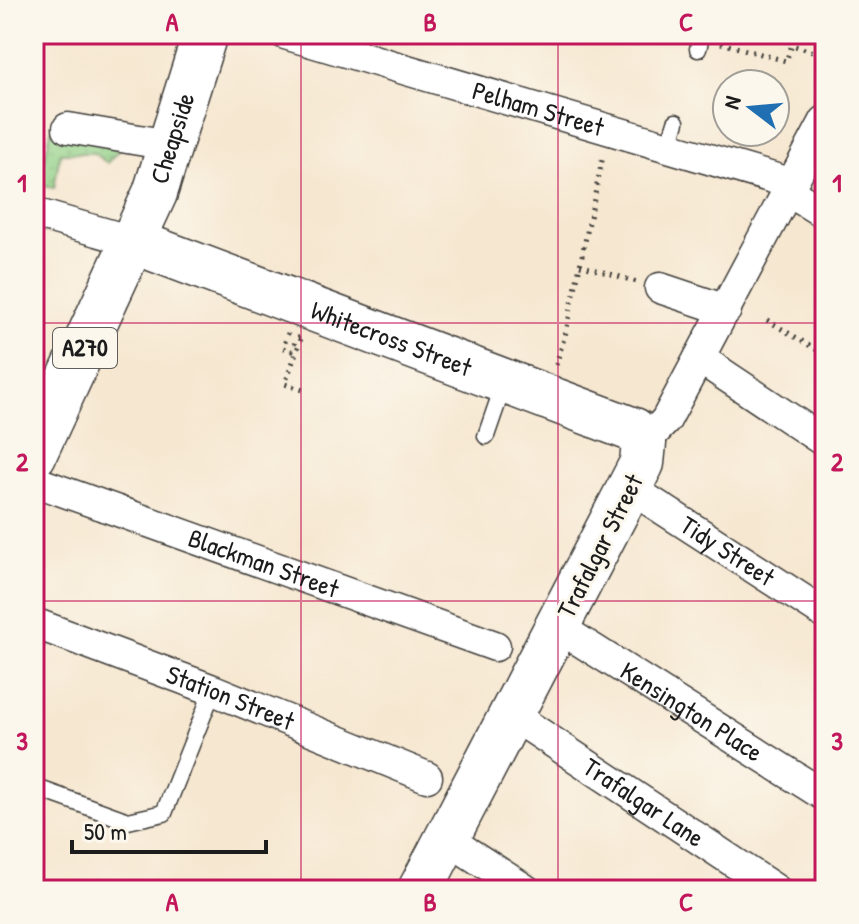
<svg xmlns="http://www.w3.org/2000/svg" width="859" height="924" viewBox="0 0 859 924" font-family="'Patrick Hand',sans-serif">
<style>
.grass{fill:url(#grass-dots);stroke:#567651;stroke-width:2}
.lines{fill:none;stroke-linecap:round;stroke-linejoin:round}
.lane-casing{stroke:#3d3a37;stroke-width:19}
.street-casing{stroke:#3d3a37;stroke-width:33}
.secondary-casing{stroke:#3d3a37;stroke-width:47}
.primary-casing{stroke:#3d3a37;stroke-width:47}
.path{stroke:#3d3a37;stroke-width:5;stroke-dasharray:2 6;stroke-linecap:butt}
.lane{stroke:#fff;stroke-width:16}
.street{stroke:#fff;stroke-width:30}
.secondary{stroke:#fff;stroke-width:44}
.primary{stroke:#fff;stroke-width:44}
.grid{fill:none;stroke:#c2185b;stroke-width:2;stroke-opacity:0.55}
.labels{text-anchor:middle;stroke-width:6;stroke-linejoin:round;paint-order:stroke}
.shield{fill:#fbf7ec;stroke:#5f5e5a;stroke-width:2}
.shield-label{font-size:24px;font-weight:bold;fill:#1c1c1c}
.street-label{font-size:26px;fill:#1c1c1c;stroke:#fbf7ec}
.neatline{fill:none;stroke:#c2185b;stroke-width:3}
.grid-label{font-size:26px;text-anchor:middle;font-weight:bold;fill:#c2185b}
</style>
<defs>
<pattern id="grass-dots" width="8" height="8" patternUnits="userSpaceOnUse" patternTransform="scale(2)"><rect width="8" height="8" fill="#91d086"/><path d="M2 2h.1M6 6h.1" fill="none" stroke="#7cb273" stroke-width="1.8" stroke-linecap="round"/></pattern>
</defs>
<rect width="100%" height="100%" fill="#fbf7ec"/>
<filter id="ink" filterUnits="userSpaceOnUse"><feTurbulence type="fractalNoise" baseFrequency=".0125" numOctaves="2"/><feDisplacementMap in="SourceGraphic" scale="16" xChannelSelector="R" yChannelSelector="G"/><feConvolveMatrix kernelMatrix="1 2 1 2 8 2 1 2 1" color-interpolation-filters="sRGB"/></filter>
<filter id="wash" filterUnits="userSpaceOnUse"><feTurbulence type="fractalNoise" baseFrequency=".006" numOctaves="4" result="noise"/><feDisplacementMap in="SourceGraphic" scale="32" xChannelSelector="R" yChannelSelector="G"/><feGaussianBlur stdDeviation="1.8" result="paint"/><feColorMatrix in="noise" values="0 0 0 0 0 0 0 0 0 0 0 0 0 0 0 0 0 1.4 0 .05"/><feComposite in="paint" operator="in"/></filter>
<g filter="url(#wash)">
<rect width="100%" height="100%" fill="#f6e7d0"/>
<path class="grass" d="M51,130L123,145L107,163L94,153H60L54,188L39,185Z"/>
</g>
<g filter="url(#ink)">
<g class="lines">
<g class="lane-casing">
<path id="lane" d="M698,49L701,37
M668,148L676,122
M486,436L505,381
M34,648L42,626
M34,787L128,821L164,813L213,690"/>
</g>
<g class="street-casing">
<g id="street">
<path id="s1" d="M285,34L790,183"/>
<path d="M68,128L169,145"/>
<path d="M789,185L796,196L825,214"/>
<path d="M34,213L135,242"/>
<path d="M660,288L726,310"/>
<path d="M699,358L825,442"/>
<path d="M644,443L666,420L825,121"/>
<path id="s2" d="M34,481L495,646"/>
<path id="s3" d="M630,488L825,614"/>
<path id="s4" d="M34,623L213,690L427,777"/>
<path id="s5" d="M558,627L825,796"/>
<path id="s6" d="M512,715L776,890"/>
<path d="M447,839L526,890"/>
</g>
</g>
<g class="secondary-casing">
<g id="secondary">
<path id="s7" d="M135,242L634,430L644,443L642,463L420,890"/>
</g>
</g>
<g class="primary-casing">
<g id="primary">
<path id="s8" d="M34,455L155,193L205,34"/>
</g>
</g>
<path class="path" d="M721,43L786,61L792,45L825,55
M580,265L637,282
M767,320L822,353
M288,333L283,348L292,351L296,339L302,336L285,384L303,390
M556,365L566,332L603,156"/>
<use href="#lane" class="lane"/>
<use href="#street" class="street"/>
<use href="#secondary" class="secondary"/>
<use href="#primary" class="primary"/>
</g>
</g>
<path class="grid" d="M301,34V890M558,34V890M34,323H825M34,601H825"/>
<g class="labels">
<rect class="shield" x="53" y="328" width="64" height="40" rx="6"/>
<g class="shield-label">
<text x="85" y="356">A270</text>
</g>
<g class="street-label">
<text dy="9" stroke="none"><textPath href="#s1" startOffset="264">Pelham Street</textPath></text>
<text dy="9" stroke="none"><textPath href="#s8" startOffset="346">Cheapside</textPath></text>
<text dy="9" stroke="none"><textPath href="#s7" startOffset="274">Whitecross Street</textPath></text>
<text transform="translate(600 546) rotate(-63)" y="9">Trafalgar Street</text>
<text dy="9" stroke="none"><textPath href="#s3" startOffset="116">Tidy Street</textPath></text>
<text dy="9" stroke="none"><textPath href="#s2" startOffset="244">Blackman Street</textPath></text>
<text dy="9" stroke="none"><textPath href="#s4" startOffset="210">Station Street</textPath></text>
<text dy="9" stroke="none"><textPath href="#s5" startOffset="158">Kensington Place</textPath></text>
<text dy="9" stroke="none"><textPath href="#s6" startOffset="158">Trafalgar Lane</textPath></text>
</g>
</g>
<rect width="859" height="924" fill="none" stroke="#fbf7ec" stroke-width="88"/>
<g transform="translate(751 108) rotate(286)"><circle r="38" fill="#fbf7ec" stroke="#a29f99" stroke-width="2"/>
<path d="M0-6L14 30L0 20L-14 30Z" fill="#1f6fb2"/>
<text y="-12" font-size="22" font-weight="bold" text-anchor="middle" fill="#1c1c1c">N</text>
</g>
<path d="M72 840v12h194v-12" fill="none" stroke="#1c1c1c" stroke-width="4"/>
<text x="84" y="840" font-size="24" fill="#1c1c1c" stroke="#fbf7ec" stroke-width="6" paint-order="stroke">50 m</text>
<rect x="44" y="44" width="771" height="836" class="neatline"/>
<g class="grid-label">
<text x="172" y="31">A</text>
<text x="430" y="31">B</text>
<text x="686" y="31">C</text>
<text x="22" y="192">1</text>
<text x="837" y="192">1</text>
<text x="22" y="471">2</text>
<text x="837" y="471">2</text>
<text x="22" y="750">3</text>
<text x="837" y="750">3</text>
<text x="172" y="911">A</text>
<text x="430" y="911">B</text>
<text x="686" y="911">C</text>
</g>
</svg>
